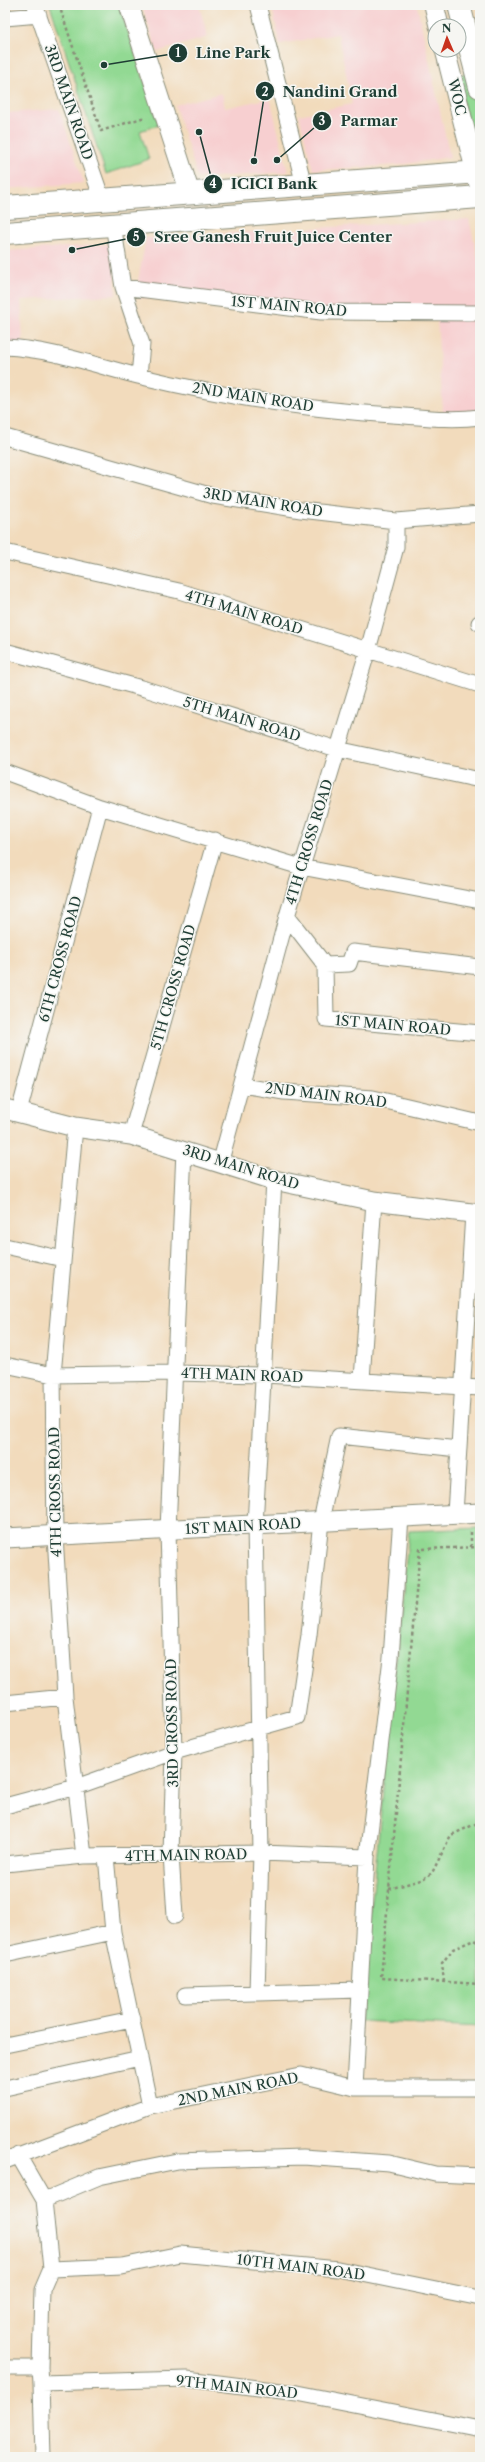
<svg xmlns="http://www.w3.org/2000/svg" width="485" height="2462" viewBox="0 0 485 2462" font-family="'Libre Caslon Text',serif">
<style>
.built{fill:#f7cfd0}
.green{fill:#92d993;stroke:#588b64}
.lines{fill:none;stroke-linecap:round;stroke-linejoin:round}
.minor-casing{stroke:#888c78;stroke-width:17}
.tertiary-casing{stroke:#888c78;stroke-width:21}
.secondary-casing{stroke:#888c78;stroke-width:24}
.primary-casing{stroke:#888c78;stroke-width:24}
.path{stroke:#888c78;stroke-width:2.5;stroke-dasharray:3 3;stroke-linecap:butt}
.minor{stroke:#fff;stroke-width:15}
.tertiary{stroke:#fff;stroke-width:19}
.secondary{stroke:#fff;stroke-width:22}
.primary{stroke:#fff;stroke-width:22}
.labels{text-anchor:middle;stroke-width:3;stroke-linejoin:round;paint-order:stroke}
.street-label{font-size:14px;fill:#1f3d34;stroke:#f6f6f2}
.leader{fill:none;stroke:#1f3d34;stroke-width:1.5}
.callout-dot{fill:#1f3d34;stroke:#f6f6f2;stroke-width:1.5}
.mark-label{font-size:12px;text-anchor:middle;font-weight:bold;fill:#fff}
.callout-label{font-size:15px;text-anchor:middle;font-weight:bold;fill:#1f3d34;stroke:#f6f6f2;stroke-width:3;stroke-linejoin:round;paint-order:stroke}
</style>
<rect width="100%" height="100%" fill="#f6f6f2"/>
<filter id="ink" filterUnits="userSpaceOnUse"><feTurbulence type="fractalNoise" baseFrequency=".025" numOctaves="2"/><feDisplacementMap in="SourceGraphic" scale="8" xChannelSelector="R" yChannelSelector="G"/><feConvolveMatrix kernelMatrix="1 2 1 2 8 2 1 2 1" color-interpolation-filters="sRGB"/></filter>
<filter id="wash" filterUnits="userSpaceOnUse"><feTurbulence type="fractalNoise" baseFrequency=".012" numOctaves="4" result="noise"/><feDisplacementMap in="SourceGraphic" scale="16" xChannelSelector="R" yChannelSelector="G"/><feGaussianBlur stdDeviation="0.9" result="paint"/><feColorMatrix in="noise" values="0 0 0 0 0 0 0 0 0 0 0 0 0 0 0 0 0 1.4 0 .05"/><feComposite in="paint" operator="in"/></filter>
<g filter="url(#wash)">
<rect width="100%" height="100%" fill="#f2dbbc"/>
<path class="built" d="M142,5H199L208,37L157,52Z
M284,5H417L450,157L400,165L313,170L299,115L352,104L338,34L280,44L272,8Z
M222,93L225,108L270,98L288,172L198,178L175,105Z
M59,109L84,183L5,189V113Z
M469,219L480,267V410L443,413L437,320L326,316L135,297L146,238Z
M113,244L116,295L21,300L23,344L5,345V251Z"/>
<path class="green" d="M50,5H119L159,125L140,131L149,159L106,174Z
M468,73L480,129V132L470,134L457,76Z
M480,1528V2027L360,2021L409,1531Z"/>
</g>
<g filter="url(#ink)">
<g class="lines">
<g class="minor-casing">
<path id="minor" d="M35,5L102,199
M258,5L304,185
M5,18L39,15
M113,224L123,287L142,344L139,376
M123,287L321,312L480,313
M5,347C50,349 94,365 138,376C221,396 307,410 392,415C422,417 451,421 480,417
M5,437L213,496L301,510L396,521L480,514
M5,552L179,591L480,685
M479,623H480
M5,651L145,689L337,749L480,780
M5,772L100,807L301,867L480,901
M287,916L325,965L326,1019L480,1033
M325,965L349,964L353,952L480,967
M242,1085L284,1092L373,1098L480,1123
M19,1112L100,807
M75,1127L53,1375L55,1536L65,1697L84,1856
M131,1135L215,840
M220,1164L287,916L368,650L396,547V521
M5,1246L63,1259
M5,1365L53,1375L175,1373L265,1375L480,1388
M362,1380L374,1201
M455,1514L473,1213
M5,1703L65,1697
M5,1806L76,1787L174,1752L297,1717L309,1635L321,1521L339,1436L458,1449
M106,1856L113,1932L150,2106
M5,1864L84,1856L261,1853L367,1857
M175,1916L171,1855L174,1752L168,1530L184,1150
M5,1955L113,1932
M257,1992L261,1853L255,1525L274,1180
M185,1995L360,1990
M5,2045L132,2019
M5,2088L140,2058
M355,2088L367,1857L391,1658L401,1517
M18,2155L44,2200L51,2269L122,2266L180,2254L338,2269L480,2298
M5,2161L150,2106L301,2075L355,2088H480
M44,2200L99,2177L177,2161L303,2157L389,2163L435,2174L480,2176
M5,2368H40
M41,2383L40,2368L42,2290L51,2269
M43,2457L41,2383L187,2379L297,2393L480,2429"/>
</g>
<g class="tertiary-casing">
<path id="tertiary" d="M129,5L190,193
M434,5L439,26
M445,50L480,189
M5,1109L75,1127L131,1135L274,1180L374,1201L480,1214
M5,1538L480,1513"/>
</g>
<g class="secondary-casing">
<path id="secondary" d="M5,207L480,172
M5,233L480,197"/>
</g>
<g class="primary-casing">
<path id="primary" d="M459,5L480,87"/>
</g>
<path class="path" d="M59,5L101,131L145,117
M471,1532V1547
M480,1547L420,1549L381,1978L480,1984
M389,1889L421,1880L432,1873L451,1835L480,1822
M444,1982L442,1963L453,1949L474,1940L480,1944"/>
<use href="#minor" class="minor"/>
<use href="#tertiary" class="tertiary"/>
<use href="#secondary" class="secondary"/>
<use href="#primary" class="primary"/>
</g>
</g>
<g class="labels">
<g class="street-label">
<text transform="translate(457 97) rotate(76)" y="5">WOC</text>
<text transform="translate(69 102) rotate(71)" y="5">3RD MAIN ROAD</text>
<text transform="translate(289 306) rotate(5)" y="5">1ST MAIN ROAD</text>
<text transform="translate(253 397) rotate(9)" y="5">2ND MAIN ROAD</text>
<text transform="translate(263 502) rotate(9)" y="5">3RD MAIN ROAD</text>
<text transform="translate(244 612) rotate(17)" y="5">4TH MAIN ROAD</text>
<text transform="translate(242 719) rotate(17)" y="5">5TH MAIN ROAD</text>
<text transform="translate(309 842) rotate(-73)" y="5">4TH CROSS ROAD</text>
<text transform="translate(60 959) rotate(-75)" y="5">6TH CROSS ROAD</text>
<text transform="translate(173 987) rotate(-74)" y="5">5TH CROSS ROAD</text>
<text transform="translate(393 1025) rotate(5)" y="5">1ST MAIN ROAD</text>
<text transform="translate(326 1095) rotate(7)" y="5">2ND MAIN ROAD</text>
<text transform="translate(241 1167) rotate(17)" y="5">3RD MAIN ROAD</text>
<text transform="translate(242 1375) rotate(2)" y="5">4TH MAIN ROAD</text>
<text transform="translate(55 1492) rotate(-91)" y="5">4TH CROSS ROAD</text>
<text transform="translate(243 1526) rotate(-3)" y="5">1ST MAIN ROAD</text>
<text transform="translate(172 1723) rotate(-91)" y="5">3RD CROSS ROAD</text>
<text transform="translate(186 1855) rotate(-1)" y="5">4TH MAIN ROAD</text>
<text transform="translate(238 2089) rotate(-11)" y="5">2ND MAIN ROAD</text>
<text transform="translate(301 2267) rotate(7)" y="5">10TH MAIN ROAD</text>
<text transform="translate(237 2387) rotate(6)" y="5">9TH MAIN ROAD</text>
</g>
</g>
<path class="leader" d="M104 65L178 53M254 161L265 91M277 160L322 121M199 132L213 184M72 250L136 237"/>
<g class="callout-dot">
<circle cx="104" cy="65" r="4"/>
<circle cx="254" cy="161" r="4"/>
<circle cx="277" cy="160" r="4"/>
<circle cx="199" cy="132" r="4"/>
<circle cx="72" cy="250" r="4"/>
<circle cx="178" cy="53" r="10"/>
<circle cx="265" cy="91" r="10"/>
<circle cx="322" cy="121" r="10"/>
<circle cx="213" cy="184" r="10"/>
<circle cx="136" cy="237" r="10"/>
</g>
<g class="mark-label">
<text x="178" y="57">1</text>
<text x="265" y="96">2</text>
<text x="322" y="125">3</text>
<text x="213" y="188">4</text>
<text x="136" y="241">5</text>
</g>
<g class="callout-label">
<text x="233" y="58">Line Park</text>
<text x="340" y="97">Nandini Grand</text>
<text x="369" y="126">Parmar</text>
<text x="274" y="189">ICICI Bank</text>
<text x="273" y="242">Sree Ganesh Fruit Juice Center</text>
</g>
<rect width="485" height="2462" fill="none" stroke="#f6f6f2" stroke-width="20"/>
<g transform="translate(447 38) rotate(358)"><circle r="19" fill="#f6f6f2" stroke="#a0aca6"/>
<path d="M0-3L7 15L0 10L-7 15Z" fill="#c8321e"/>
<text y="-6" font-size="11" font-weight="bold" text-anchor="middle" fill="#1f3d34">N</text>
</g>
</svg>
